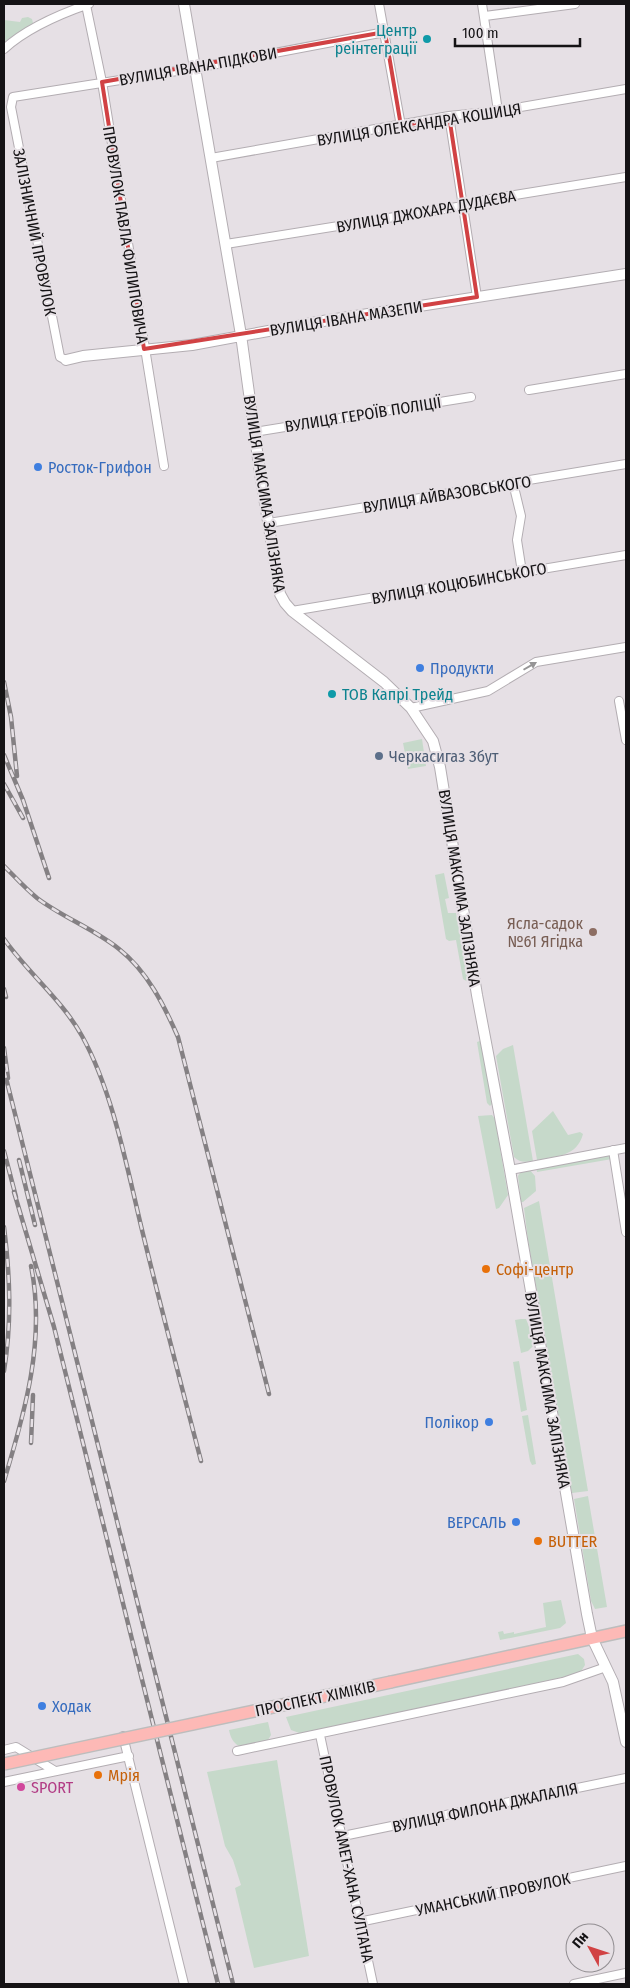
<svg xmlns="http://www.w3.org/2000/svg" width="630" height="1988" viewBox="0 0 630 1988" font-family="'Fira Sans Condensed',sans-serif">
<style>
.green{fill:#c6d9ca}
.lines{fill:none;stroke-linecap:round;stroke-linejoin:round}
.street-casing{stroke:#b3adb2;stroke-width:10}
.secondary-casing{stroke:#b3adb2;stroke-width:12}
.primary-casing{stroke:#bdbdbd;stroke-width:14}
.street{stroke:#fff;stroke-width:8}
.secondary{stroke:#fff;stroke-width:10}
.primary{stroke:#fdb9b6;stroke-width:11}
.rail-casing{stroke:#848083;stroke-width:4.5}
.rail{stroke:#e6e0e5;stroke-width:2.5;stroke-dasharray:8;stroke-linecap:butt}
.primary-bridge-casing{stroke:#bdbdbd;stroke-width:14;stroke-linecap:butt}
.primary-bridge{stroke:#fdb9b6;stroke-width:11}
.oneway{fill:#969596}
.marked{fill:none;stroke:#d14244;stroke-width:4;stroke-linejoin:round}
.culture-dot{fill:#0f9aa8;stroke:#e6e0e5;stroke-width:2}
.shop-dot{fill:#3f7fe0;stroke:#e6e0e5;stroke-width:2}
.service-dot{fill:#5c6f8a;stroke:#e6e0e5;stroke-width:2}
.education-dot{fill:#8d6e63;stroke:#e6e0e5;stroke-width:2}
.food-dot{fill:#e8710a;stroke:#e6e0e5;stroke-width:2}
.hotel-dot{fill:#d1479c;stroke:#e6e0e5;stroke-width:2}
.labels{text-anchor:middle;stroke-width:4;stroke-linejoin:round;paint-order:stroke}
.culture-label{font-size:16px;fill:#0d838f;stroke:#e6e0e5;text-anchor:end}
.street-label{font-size:16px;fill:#151315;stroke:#e6e0e5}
.shop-label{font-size:16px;fill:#366cbe;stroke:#e6e0e5;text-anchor:start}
.service-label{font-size:16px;fill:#4e5e75;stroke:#e6e0e5;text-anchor:start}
.education-label{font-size:16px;fill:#785e54;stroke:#e6e0e5;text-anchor:end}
.food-label{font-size:16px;fill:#c56008;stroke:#e6e0e5;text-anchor:start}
.hotel-label{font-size:16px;fill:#b23c85;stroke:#e6e0e5;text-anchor:start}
</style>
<rect width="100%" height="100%" fill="#e6e0e5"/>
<path class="green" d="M28,17L32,19L33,23L4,42V20L20,22L22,18Z
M422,739L426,766L408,769L403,743Z
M444,873L449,898L445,899L448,913H456L460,935L465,944L470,981L468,982L463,979L456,940L449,941L446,939L435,875Z
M480,1041L482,1043L492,1104L490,1106L487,1103L477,1042Z
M513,1045L533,1161C525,1162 520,1163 514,1157L496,1056L503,1049Z
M553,1111L568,1135L580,1132L583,1134C577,1157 556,1156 537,1160L532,1131Z
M492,1115L495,1119L508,1195L499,1208L496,1209L478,1116Z
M610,1155L612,1159L537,1172L536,1167Z
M529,1169L535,1176L536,1191L523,1202H521L518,1176L520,1173Z
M539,1201L588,1491L572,1493L528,1240L524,1208Z
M521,1319H526L533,1336L534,1345L528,1351L521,1353L515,1320Z
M519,1361L527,1410L521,1412L513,1362Z
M528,1415L536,1464L532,1465L530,1461L522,1416Z
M588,1496L607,1607L595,1609L591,1601L574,1499Z
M561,1600L566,1623L560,1628L500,1640L498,1632L503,1631L504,1634L514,1632V1634L546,1627L543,1603Z
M578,1654L584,1659L585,1665L580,1673L551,1680L302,1734L291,1730L286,1717Z
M268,1722L271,1735L268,1740L239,1746C233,1743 230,1736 229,1730Z
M277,1760L309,1956L254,1968L235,1888L241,1885L233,1860L225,1846L207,1772Z"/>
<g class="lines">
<g class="street-casing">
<path id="street" d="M379,4L401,126
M482,4L498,111
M86,5L102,82L164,466
M485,16L575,4
M4,49C27,28 60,14 89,4
M449,116L477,297
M211,158L449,116L498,111L626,89
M226,244L463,206L484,200L626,177
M66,360L60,357L11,107L13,97L196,68L385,32
M529,390L626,374
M254,432L471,397
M513,483L521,516L517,540L522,572
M269,523L626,464
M292,611L626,555
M619,701L626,740
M411,708L488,691L536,662L626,647
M613,1150L626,1232
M510,1170L626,1148
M320,1735L373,1984
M123,1736L184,1984
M4,1750L16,1747L55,1771
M237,1751L563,1682L606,1667
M4,1782L129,1756
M343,1836L626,1778
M359,1922L626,1866
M574,1984L626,1973"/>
</g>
<g class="secondary-casing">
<path id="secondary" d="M184,4L241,335L260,473L280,594L285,603L292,611L384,682L411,708L433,741L440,767L477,995L510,1170L587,1614L592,1638L613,1682L626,1742
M66,360L83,356L192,345L323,321L626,274"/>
</g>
<g class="primary-casing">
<path id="primary" d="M391,1682L626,1631"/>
</g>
<use href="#street" class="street"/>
<use href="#secondary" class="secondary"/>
<use href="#primary" class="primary"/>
<g class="rail-casing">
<path id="rail" d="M4,682L11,717L17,776
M4,755L23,800L49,878
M4,784L23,818
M4,866C15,877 25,888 37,898C62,917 94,929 119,949C147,971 164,1005 178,1037L269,1394
M4,939C28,973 62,1000 82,1036C113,1092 127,1168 142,1230C161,1308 181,1384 201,1461
M4,989L6,997
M4,1048L8,1078
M4,1070L233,1984
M4,1151L16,1197
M19,1160L35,1225
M14,1192L54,1327L218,1984
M4,1227C10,1276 12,1321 4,1371
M31,1443L33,1395
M4,1481C25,1412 46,1339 31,1266"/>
</g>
<use href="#rail" class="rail"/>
<g class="primary-bridge-casing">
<path id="primary-bridge" d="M4,1764L391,1682"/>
</g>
<use href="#primary-bridge" class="primary-bridge"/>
</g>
<defs><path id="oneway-solid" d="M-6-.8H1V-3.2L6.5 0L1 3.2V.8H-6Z" transform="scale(1.25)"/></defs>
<use class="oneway" href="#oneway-solid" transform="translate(530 666) rotate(-30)"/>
<path class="marked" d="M385,32L401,126L449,116L477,297L144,349L102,82Z"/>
<g class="culture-dot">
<circle cx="427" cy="39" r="5"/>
<circle cx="332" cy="694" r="5"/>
</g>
<g class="shop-dot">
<circle cx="38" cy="467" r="5"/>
<circle cx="420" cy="668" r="5"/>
<circle cx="489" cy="1422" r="5"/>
<circle cx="516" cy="1522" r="5"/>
<circle cx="42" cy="1706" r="5"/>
</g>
<circle class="service-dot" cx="379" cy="756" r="5"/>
<circle class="education-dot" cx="593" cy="932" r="5"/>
<g class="food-dot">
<circle cx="486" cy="1269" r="5"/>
<circle cx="538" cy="1541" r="5"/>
<circle cx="98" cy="1775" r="5"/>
</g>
<circle class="hotel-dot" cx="21" cy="1787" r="5"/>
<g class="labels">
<g class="culture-label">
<text x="417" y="36">Центр<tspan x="417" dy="18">реінтеграції</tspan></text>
<text x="342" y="700" text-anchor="start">ТОВ Капрі Трейд</text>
</g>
<g class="street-label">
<text transform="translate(198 66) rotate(-10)" y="6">ВУЛИЦЯ ІВАНА ПІДКОВИ</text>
<text transform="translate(419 124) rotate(-9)" y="6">ВУЛИЦЯ ОЛЕКСАНДРА КОШИЦЯ</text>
<text transform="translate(426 211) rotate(-10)" y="6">ВУЛИЦЯ ДЖОХАРА ДУДАЄВА</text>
<text transform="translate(35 232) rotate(79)" y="6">ЗАЛІЗНИЧНИЙ ПРОВУЛОК</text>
<text transform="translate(126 235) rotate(81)" y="6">ПРОВУЛОК ПАВЛА ФИЛИПОВИЧА</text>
<text transform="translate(346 318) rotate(-9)" y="6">ВУЛИЦЯ ІВАНА МАЗЕПИ</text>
<text transform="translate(363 414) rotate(-9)" y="6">ВУЛИЦЯ ГЕРОЇВ ПОЛІЦІЇ</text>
<text transform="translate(265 494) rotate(81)" y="6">ВУЛИЦЯ МАКСИМА ЗАЛІЗНЯКА</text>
<text transform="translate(447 494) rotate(-9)" y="6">ВУЛИЦЯ АЙВАЗОВСЬКОГО</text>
<text transform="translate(459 583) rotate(-10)" y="6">ВУЛИЦЯ КОЦЮБИНСЬКОГО</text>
<text transform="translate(460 888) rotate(81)" y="6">ВУЛИЦЯ МАКСИМА ЗАЛІЗНЯКА</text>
<text transform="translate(548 1390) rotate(80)" y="6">ВУЛИЦЯ МАКСИМА ЗАЛІЗНЯКА</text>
<text transform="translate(315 1698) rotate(-12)" y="6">ПРОСПЕКТ ХІМІКІВ</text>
<text transform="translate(485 1807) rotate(-12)" y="6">ВУЛИЦЯ ФИЛОНА ДЖАЛАЛІЯ</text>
<text transform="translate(347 1859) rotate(78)" y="6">ПРОВУЛОК АМЕТ-ХАНА СУЛТАНА</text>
<text transform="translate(493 1894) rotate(-12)" y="6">УМАНСЬКИЙ ПРОВУЛОК</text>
</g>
<g class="shop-label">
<text x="48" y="473">Росток-Грифон</text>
<text x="430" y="674">Продукти</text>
<text x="479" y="1428" text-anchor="end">Полікор</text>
<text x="506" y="1528" text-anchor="end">ВЕРСАЛЬ</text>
<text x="52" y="1712">Ходак</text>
</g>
<g class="service-label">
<text x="389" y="762">Черкасигаз Збут</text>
</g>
<g class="education-label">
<text x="583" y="929">Ясла-садок<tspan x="583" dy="18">№61 Ягідка</tspan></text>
</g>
<g class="food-label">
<text x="496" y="1275">Софі-центр</text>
<text x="548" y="1547">BUTTER</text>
<text x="108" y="1781">Мрія</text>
</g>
<g class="hotel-label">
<text x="31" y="1793">SPORT</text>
</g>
</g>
<rect width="630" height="1988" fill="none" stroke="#151315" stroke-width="10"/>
<g transform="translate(590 1948) rotate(310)"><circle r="24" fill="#e6e0e5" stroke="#928e92"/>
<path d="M0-4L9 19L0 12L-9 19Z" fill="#d14244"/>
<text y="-8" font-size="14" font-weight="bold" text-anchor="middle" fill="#151315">Пн</text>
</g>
<path d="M455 38v8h125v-8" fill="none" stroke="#151315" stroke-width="2.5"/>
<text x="462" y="38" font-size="15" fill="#151315" stroke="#e6e0e5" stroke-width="4" paint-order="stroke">100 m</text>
</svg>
